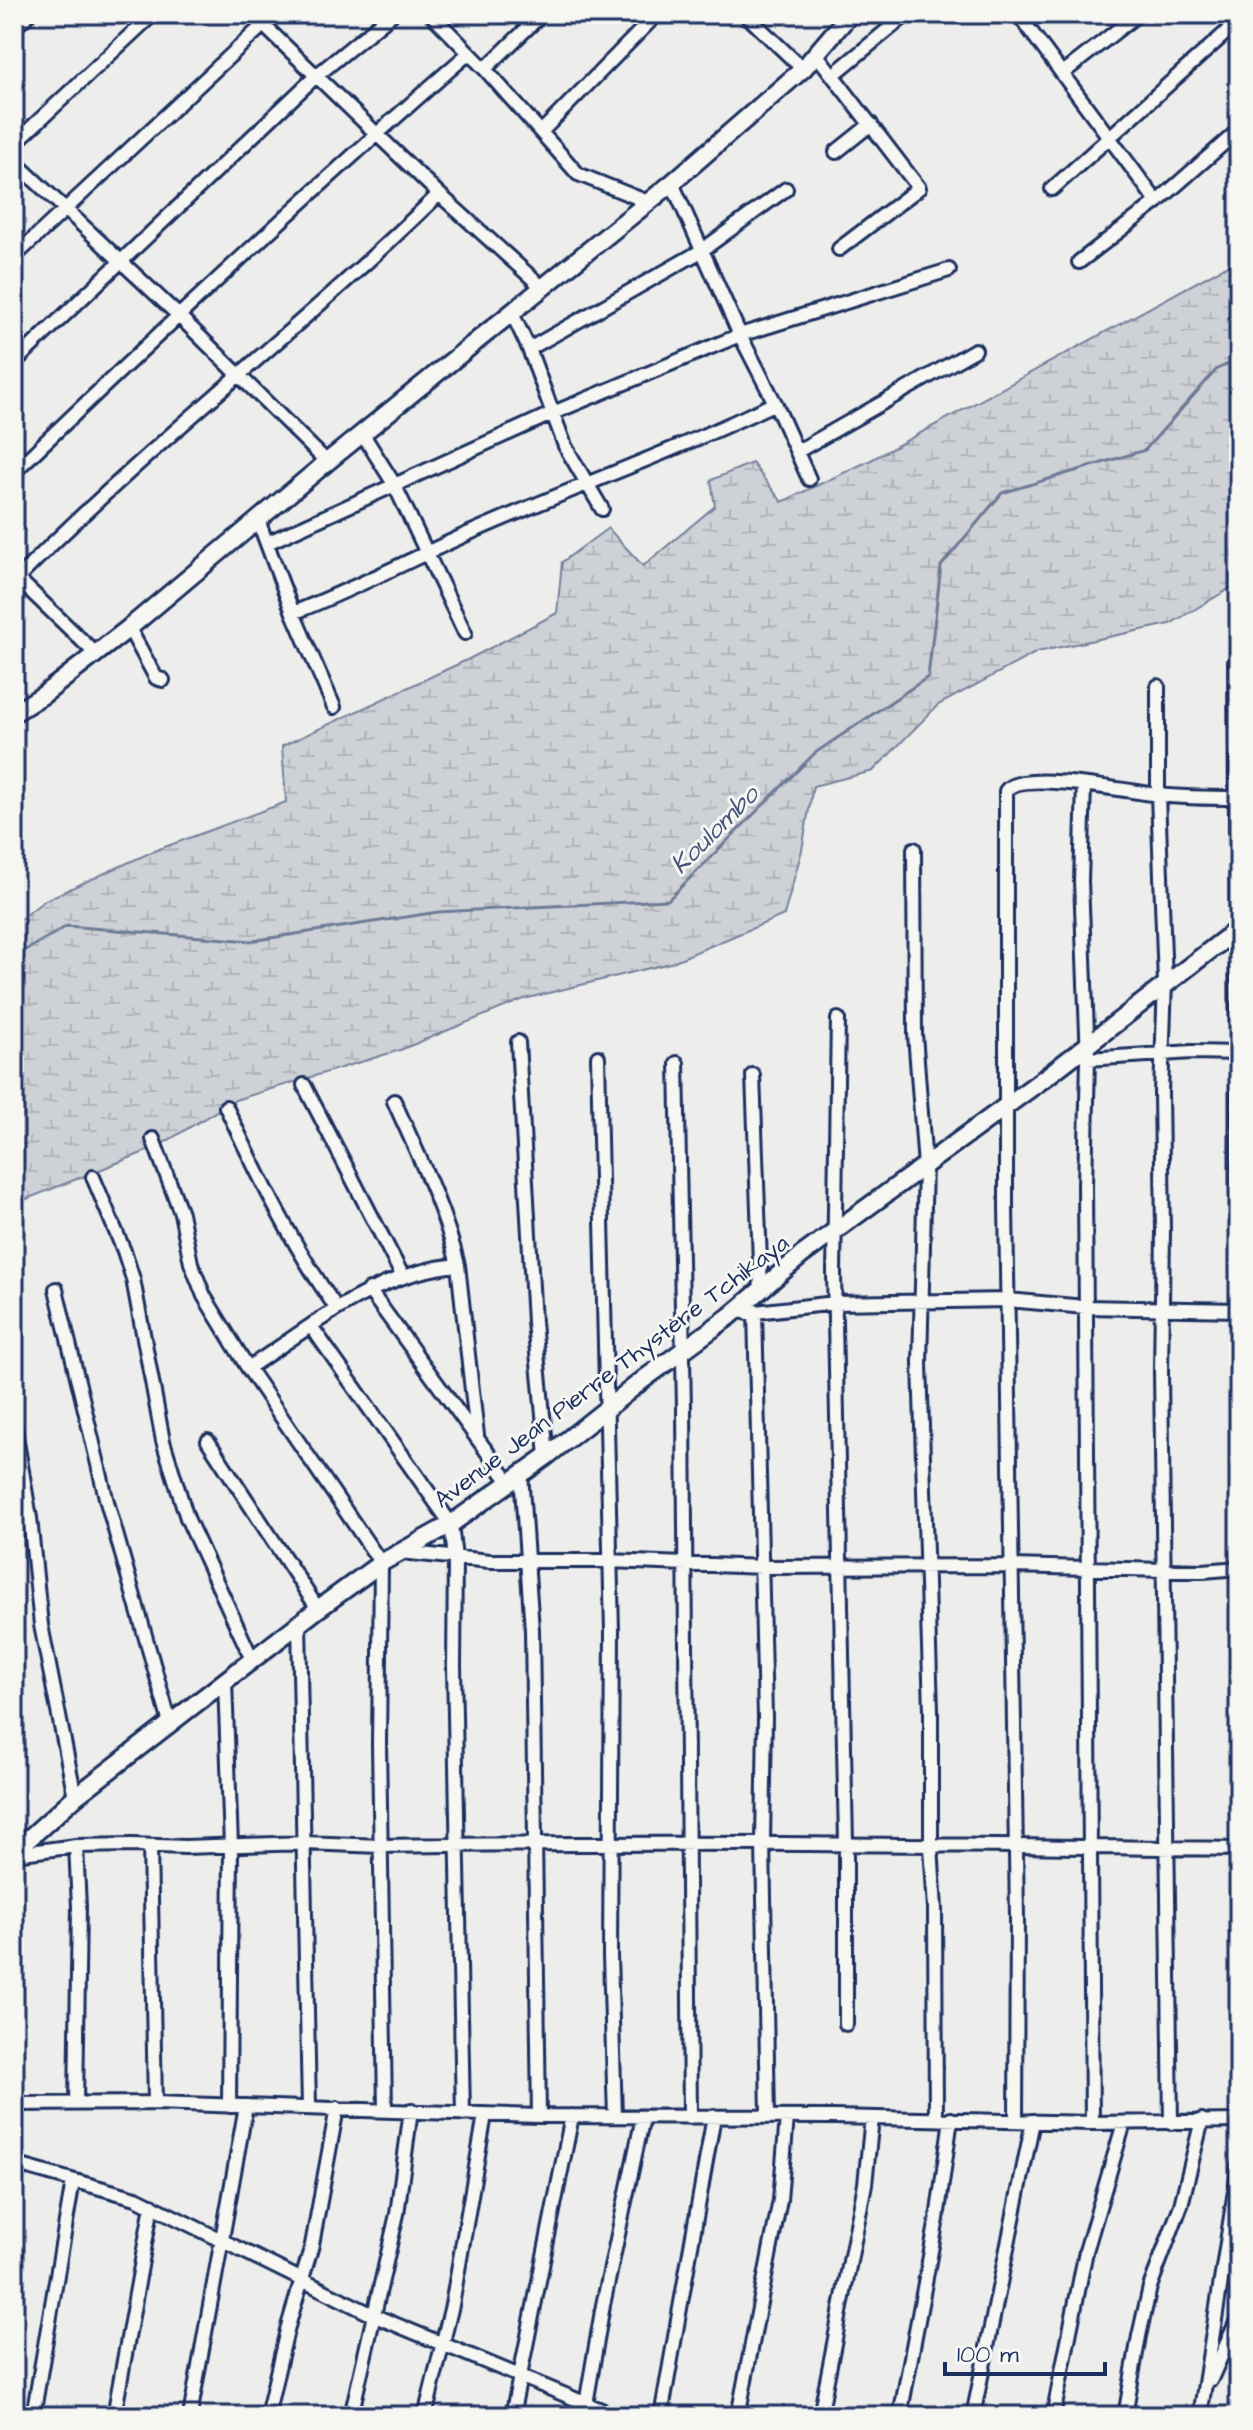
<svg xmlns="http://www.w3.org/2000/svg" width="1253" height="2430" viewBox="0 0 1253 2430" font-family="'Architects Daughter',sans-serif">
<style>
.wetland{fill:url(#wetland-marsh);stroke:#74809a;stroke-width:2}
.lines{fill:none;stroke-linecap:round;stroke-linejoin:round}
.stream{stroke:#6e7a96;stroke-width:3}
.street-casing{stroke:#1b2f5e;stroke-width:18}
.secondary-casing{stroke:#1b2f5e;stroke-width:22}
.street{stroke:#f6f6f2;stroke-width:12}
.secondary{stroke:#f6f6f2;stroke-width:16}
.labels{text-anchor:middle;stroke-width:6;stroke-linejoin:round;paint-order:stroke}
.street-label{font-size:24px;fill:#1b2f5e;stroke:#f6f6f2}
.water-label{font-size:26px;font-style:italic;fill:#44547a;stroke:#f6f6f2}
</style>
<defs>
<pattern id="wetland-marsh" width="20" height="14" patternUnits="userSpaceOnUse" patternTransform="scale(2)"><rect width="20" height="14" fill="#ced2d7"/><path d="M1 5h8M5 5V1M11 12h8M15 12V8" fill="none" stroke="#b0b5bb"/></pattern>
</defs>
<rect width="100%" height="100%" fill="#edeeec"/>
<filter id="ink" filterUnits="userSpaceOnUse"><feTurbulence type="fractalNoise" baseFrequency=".0125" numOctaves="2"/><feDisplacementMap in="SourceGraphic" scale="16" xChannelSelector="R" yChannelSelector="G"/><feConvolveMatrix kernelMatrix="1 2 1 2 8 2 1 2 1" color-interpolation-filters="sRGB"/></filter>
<g filter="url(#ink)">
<path class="wetland" d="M1239,259V583L1170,624L1037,652L938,705L873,771L813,786L802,850L784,915L670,963L524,999L400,1050L235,1100L157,1147L14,1204V924L45,900L154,851L286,802L282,746L469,659L557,613L562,562L608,528L643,566L715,506L711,480L752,463L782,502L871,460Z"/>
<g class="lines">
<path class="stream" d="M14,957L67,926L251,941L438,912L668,900L815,753L928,677L941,566L1002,493L1145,450L1217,369L1239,359"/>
<g class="street-casing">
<path id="street" d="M252,14L439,194L543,288
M431,14L485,69L578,174L648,202
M745,14L803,69
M1018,14L1157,202
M14,28L29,14
M817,55L919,188L839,249
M485,69L542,14
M1063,73L1138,14
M833,75L907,14
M541,132L657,14
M14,144L153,14
M836,152L871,124
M14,161L178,315L327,462
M672,183L740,335L775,403L809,479
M1052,189L1239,21
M14,257L275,14
M1079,262L1157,202L1239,130
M512,313L529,349L565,446L602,509
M529,349L701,251L786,189
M14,363L316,76L392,14
M362,433L394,484L465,633
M798,451L975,350
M14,472C163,329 313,188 469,53
M258,520L293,613L334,707
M267,543L553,413L740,335L949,270
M14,575L96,654
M14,582C148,445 302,328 439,194
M293,613C352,590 408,561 465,535C568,489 674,452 775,403
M129,628L156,678L163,680
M1235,662L1239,1206
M1158,686V795L1165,983L1161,1093L1163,1232L1161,1373L1171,2123
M1084,785L1081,881L1088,1059L1085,1186L1092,2123
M914,849L915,1034L925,1166L920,1363L931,1710V1846L935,1909L936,2119
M838,1019L834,1273L846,1843V2024
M518,1042L534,1322L547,1456
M598,1057L612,1631L610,1956L615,2116
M1088,1059L1192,1052L1239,1053
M677,1063L684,1408L690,2117
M753,1075L761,1290
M304,1085L402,1275
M394,1101C418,1155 444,1207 458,1265L477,1435
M226,1107C259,1177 292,1245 337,1309
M153,1139L181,1213L191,1263L204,1296L248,1368L381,1563L379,1744L385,2109
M93,1177L124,1251L133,1279L163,1441L187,1518L252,1659
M56,1289L107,1502L170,1723
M369,1290L509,1482
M755,1311L765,1717L763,1842L768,2117
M747,1313L835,1303L1008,1300L1085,1307L1239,1310
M311,1326L451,1524L455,1558L454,1666L463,2114
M248,1368C316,1324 374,1273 458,1265
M14,1424L30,1518L41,1625L75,1797
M208,1441L318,1609
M521,1473L532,1630L539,2116
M400,1552L490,1561H609L763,1567L1011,1566L1203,1571L1239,1568
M299,1623L309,2107
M225,1681L231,1846L229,2106
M76,1846L79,1907L76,2104
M150,1846L155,2103
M14,1854L76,1846L132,1845L185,1847L305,1843L381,1846C667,1841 953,1845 1239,1849
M14,2104L155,2103L539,2116L834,2117L1092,2123L1239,2121
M1016,2120L1017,1918L1006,1205V791C1019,769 1132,792 1158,795C1184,798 1212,798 1239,798
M14,2164L136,2198L375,2316L616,2416
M1211,2379L1239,2316
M33,2416L73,2181
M114,2416L152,2205
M190,2416L246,2106
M267,2416L287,2330L312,2245L337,2108
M351,2416L397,2214L411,2110
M425,2416L452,2305L485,2115
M512,2416L572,2116
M584,2416L603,2305L643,2117
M661,2416L714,2116
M738,2416L780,2200L787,2117
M820,2416L865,2184L872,2118
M900,2416L937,2219L951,2119
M973,2416L1033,2121
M1053,2416L1086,2251L1124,2123
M1125,2416L1139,2336L1150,2287L1181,2205L1202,2120
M1200,2416L1239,2165"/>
</g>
<g class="secondary-casing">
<path id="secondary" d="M14,713L43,695L129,628L327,462L672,183L803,69L850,14
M14,1852L75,1797L318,1609L381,1563L451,1524L547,1456L644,1379L730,1316L802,1255L1046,1077L1239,928"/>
</g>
<use href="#street" class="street"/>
<use href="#secondary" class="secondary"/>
</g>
</g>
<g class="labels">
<g class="street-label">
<text transform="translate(611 1371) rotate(-37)" y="8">Avenue Jean Pierre Thystère Tchikaya</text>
</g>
<g class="water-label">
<text transform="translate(714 829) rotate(-45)" y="9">Koulombo</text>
</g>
</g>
<rect width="1253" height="2430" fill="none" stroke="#f6f6f2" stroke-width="48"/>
<rect x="24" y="24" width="1205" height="2382" fill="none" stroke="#1b2f5e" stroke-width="3" filter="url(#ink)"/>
<path d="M945 2362v12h160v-12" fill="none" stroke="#1b2f5e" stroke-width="4"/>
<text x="957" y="2362" font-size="24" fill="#1b2f5e" stroke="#f6f6f2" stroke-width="6" paint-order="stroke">100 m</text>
</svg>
